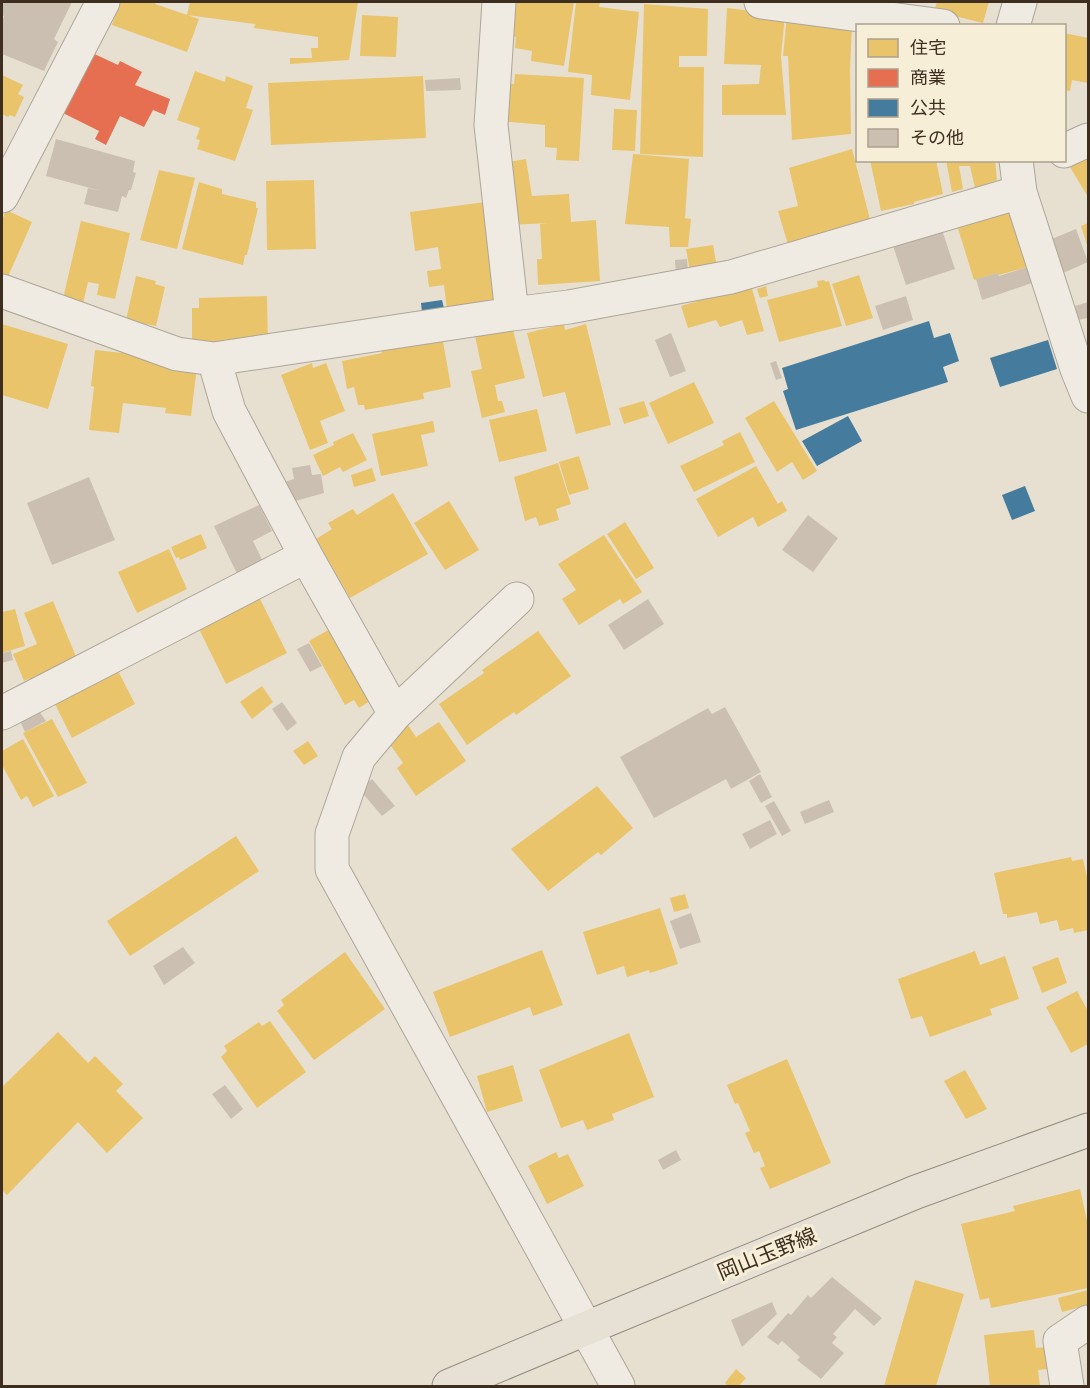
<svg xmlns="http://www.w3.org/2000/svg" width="1090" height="1388" viewBox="0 0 1090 1388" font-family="'Roboto Serif','Noto Sans JP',serif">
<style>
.homes{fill:#e9c46a}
.shops{fill:#e76f51}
.public{fill:#457b9d}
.building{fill:#cbbfb2}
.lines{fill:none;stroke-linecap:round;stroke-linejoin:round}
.minor-casing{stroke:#ada599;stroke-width:35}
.major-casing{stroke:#928b80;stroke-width:35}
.minor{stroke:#efebe3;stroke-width:33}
.major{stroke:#e6e1d4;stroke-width:33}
.labels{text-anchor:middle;stroke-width:6;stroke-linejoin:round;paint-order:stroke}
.street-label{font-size:21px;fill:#3d2e20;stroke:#f7eed8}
</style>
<rect width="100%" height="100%" fill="#e7e0d1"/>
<path class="homes" d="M120,2H156L155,4L199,19L187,52L112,25Z
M190,2H358L349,60L290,64V58H312L311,48H318V37L254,28L255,24L187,15Z
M509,2H574L564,66L531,61L532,51L515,48L516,37L504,35Z
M576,2L600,3L599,7L639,12L630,100L591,95L592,75L568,72Z
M937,2H989L983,23L934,11Z
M644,4L708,9L707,56H679V67H704L703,157L640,154Z
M727,8L785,15L781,56L786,115H722V85L759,84L761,65L724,64Z
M362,15L398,17L396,57L360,56Z
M787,15L852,23L850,71L851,134L792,140L788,56H783Z
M1064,33L1088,38V83L1072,80L1070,91L1064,90Z
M195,71L225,82L226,76L253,86L246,108L253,110L235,161L197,149L200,140L196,139L200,128L177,120Z
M515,74L584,78L579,161L556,160L557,148L545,147V125L500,121L502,84H514Z
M2,75L23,85L18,94L24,97L15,117L10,115L8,117L2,114Z
M423,76L426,138L271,145L268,83Z
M614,109L637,110L635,151L612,150Z
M852,149L873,231L792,258L778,211L798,206L789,168Z
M633,154L689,159L685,218L691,219L688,247H670L669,227L625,224Z
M1088,156V197L1070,167Z
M526,159L532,196L569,194L571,222L596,220L600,281L538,285L537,259H542L540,224L548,223L511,225L502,163Z
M870,160H936L943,194L914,202V204L881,211Z
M946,160H995L997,180L975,188L970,166H959L963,189L952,192Z
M159,170L195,178L177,249L140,240Z
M314,180L316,249L267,250L266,181Z
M199,182L222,189V194L256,202V208H258L247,255H245L243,265L182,249Z
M485,202L498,302L447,310L444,285L429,287L427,271L441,269L438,247L415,251L410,212Z
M1008,206L1027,267L999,275L998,273L974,280L956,222Z
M6,210L32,222L7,279L2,277V220Z
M81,221L130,233L115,299L97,295L99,284L88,282L82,308L62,303Z
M1088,223V248L1081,226Z
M713,245L718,273L691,277L686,249Z
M859,275L873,318L846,326L832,284Z
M136,276L156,281L155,284L165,287L156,326L126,320Z
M824,280L826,282L829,281L842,326L779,342L767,300L818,287L817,281Z
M751,285L764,331L747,335L742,320L720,327L716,320L688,328L681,306Z
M766,286L768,296L760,298L757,289Z
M267,296L268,343L192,344V308H199V298Z
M511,322L525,378L495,385L498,401H502L505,412L482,418L471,371L482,369L474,331Z
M2,324L68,344L48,409L2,395Z
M564,324L565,330L586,324L611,425L576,434L565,392L543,397L527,333Z
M442,336L451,387L423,393L424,399L365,410L364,405H358L354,387L347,389L342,361L382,353L380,348Z
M95,350L160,357L197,367L191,416L165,413L166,408L123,403L119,433L89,430L94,387L91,386Z
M312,363L313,368L326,363L345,411L320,421L328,443L310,450L281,375Z
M694,382L714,423L668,444L649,403Z
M644,401L649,416L624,424L619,408Z
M774,401L817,471L803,480L792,462L777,472L745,418Z
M537,409L547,451L499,462L489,420Z
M433,421L435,432L421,435L428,466L381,476L372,434Z
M740,432L755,462L694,492L680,466L724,445L722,441Z
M353,433L367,460L343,472L340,467L323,476L313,455L334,445L333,442Z
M579,456L589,489L569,495L559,462Z
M558,463L571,504L556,509L559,520L539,526L536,517L525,521L514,477Z
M756,466L778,504L782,501L787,511L758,527L753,517L718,537L696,499Z
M372,468L376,481L354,487L351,475Z
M393,493L428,554L350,598L316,539L332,529L328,523L353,509L357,515Z
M449,501L479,550L445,570L414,523Z
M625,522L654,568L636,579L607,534Z
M201,534L207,548L180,560L179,557L176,558L171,547Z
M604,535L642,592L623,604L620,599L579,625L562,599L576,590L558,564Z
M169,549L187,589L137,613L118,572Z
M259,597L287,653L226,684L198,627Z
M53,601L77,659L24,681L13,654L37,644L24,613Z
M15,609L25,646L2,653V612Z
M337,625L378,696L359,708L354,700L345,705L309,641Z
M538,631L571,676L516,715L514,712L467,745L439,704L484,673L482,670Z
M115,665L135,704L72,738L52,698Z
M262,686L273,702L252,719L240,702Z
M52,719L87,783L58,797L23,733Z
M439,722L466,761L416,796L397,768L403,763L387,740L408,725L416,737Z
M23,739L54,796L33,807L27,796L21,800L2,765V751Z
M308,741L318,756L304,765L293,751Z
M597,786L633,828L601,855L598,852L548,891L511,849Z
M236,836L259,871L130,956L107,921Z
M1071,857L1072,861L1083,859L1088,882V930L1074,933L1073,928L1060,931L1057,920L1040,924L1037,912L1007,918V914H1003L994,873Z
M685,894L689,908L674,912L670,898Z
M660,908L678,964L650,973L649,970L627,977L624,966L597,975L583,932Z
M542,950L563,1005L533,1016L530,1007L450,1037L433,992Z
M975,951L980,965L1005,956L1019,999L990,1009L992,1015L930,1037L922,1016L911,1019L898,979Z
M345,952L385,1009L314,1060L277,1011L284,1005L281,1000Z
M1058,957L1067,983L1042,993L1032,967Z
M1077,991L1088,1011V1044L1071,1053L1046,1007Z
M270,1021L306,1072L257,1108L221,1057L227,1051L224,1046L259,1022L262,1026Z
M58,1032L88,1063L95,1056L123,1084L116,1091L143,1118L107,1153L78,1122L7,1195L2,1190V1087Z
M629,1033L654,1097L612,1114L614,1120L587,1130L583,1120L561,1128L539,1070Z
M787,1059L831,1163L770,1189L760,1168L765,1166L759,1151L754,1153L745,1133L750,1131L738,1103L735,1104L727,1085Z
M513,1065L523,1101L487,1112L477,1076Z
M965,1070L987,1109L966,1119L944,1081Z
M556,1152L559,1158L568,1154L584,1186L547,1204L528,1166Z
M1080,1189L1088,1225V1288L991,1308L989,1298L980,1300L961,1224L1015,1211L1013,1206Z
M915,1280L964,1294L936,1386H884Z
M1088,1290V1305L1062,1312L1058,1298Z
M1034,1330L1036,1348L1046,1347L1048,1369L1038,1370L1040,1386H990L984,1335Z
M736,1369L746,1378L739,1386H728L725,1383Z"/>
<path class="shops" d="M88,51L118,65L120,61L142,72L135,85L170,99L165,115L153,110L144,127L120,116L106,145L95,139L99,131L59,111Z"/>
<path class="public" d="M442,300L444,308L422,312L421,303Z
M929,321L934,338L950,333L959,361L943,367L948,382L796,430L783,391L788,389L782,368Z
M1048,340L1057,369L1000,387L990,358Z
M848,416L862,441L817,466L802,441Z
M1025,486L1035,511L1012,520L1002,495Z"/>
<path class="building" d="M2,2H72L54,39L58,42L44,71L2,54V21L4,16L2,15Z
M460,78L461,90L426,91L425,80Z
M56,139L135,161L133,172L136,173L131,190H129L126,198L122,196L118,212L84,204L88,188L101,191L46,176Z
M1076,229L1088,262L1061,274L1047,241Z
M942,230L955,269L906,285L893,246Z
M687,259L689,285L677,288L675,260Z
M1027,267L1032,283L982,300L976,279L998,273L999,276Z
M906,296L913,320L883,330L875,306Z
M1088,302V318L1078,320L1075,306Z
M671,333L686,371L670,377L655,340Z
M776,361L782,378L776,380L770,363Z
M310,465L312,475L321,474L324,493L288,503L278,484L294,479L292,468Z
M89,477L115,540L52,565L27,503Z
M259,505L272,531L253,541L266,568L240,580L214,526Z
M808,515L838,538L813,572L782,550Z
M648,599L664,624L624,650L608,625Z
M309,643L322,666L310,672L297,649Z
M11,651L13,660L2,663V653Z
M282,702L297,723L287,731L272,709Z
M725,707L761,772L731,789L726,779L654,818L620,757L708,708L712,714Z
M39,711L46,721L25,732L20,721Z
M760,774L772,797L761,803L749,781Z
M372,779L395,806L382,816L359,789Z
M829,800L834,812L805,824L800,812Z
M774,801L791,831L782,836L765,806Z
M770,820L777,834L750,849L742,834Z
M691,913L701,942L680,949L670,921Z
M183,947L195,963L164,985L153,966Z
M225,1085L243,1109L231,1119L212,1094Z
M676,1150L681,1160L663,1170L658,1160Z
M832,1277L882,1318L874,1326L855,1309L833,1334L837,1337L832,1343L844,1353L821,1379L797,1360L800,1357L782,1341L778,1345L767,1337L788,1313L791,1315L808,1295L811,1298Z
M772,1302L777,1314L742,1347L731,1320Z"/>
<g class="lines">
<g class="minor-casing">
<path id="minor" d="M499,2L491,125L512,314
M761,2L943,26
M1013,26L1020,2
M1064,151L1088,140
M1016,160L1020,192L1077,369L1088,396
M2,196L103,2
M2,291L177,354L214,359L512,314L569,307L731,277L1020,192
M214,359L229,411L306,556L395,714L359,757L332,834V869L618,1386
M2,713L306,556
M395,714L517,599
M1067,1386L1060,1341L1088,1322"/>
</g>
<g class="major-casing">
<path id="major" d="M449,1386L587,1328L916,1192L1088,1130"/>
</g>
<use href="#minor" class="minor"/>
<use href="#major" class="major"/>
</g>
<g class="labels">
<g class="street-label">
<text transform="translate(767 1254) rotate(-22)" y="7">岡山玉野線</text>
</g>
</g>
<rect width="1090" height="1388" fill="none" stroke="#3d2e20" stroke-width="6"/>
<rect x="856" y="24" width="210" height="138" fill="#f7eed8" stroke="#ada18e" stroke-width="1.5"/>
<rect x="868" y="39" width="30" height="18" fill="#e9c46a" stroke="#ada18e" stroke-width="1.5"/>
<text x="910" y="54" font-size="18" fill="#3d2e20">住宅</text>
<rect x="868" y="69" width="30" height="18" fill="#e76f51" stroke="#ada18e" stroke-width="1.5"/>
<text x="910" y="84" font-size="18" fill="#3d2e20">商業</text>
<rect x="868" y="99" width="30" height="18" fill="#457b9d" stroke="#ada18e" stroke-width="1.5"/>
<text x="910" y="114" font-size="18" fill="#3d2e20">公共</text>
<rect x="868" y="129" width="30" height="18" fill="#cbbfb2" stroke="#ada18e" stroke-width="1.5"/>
<text x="910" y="144" font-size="18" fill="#3d2e20">その他</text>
</svg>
